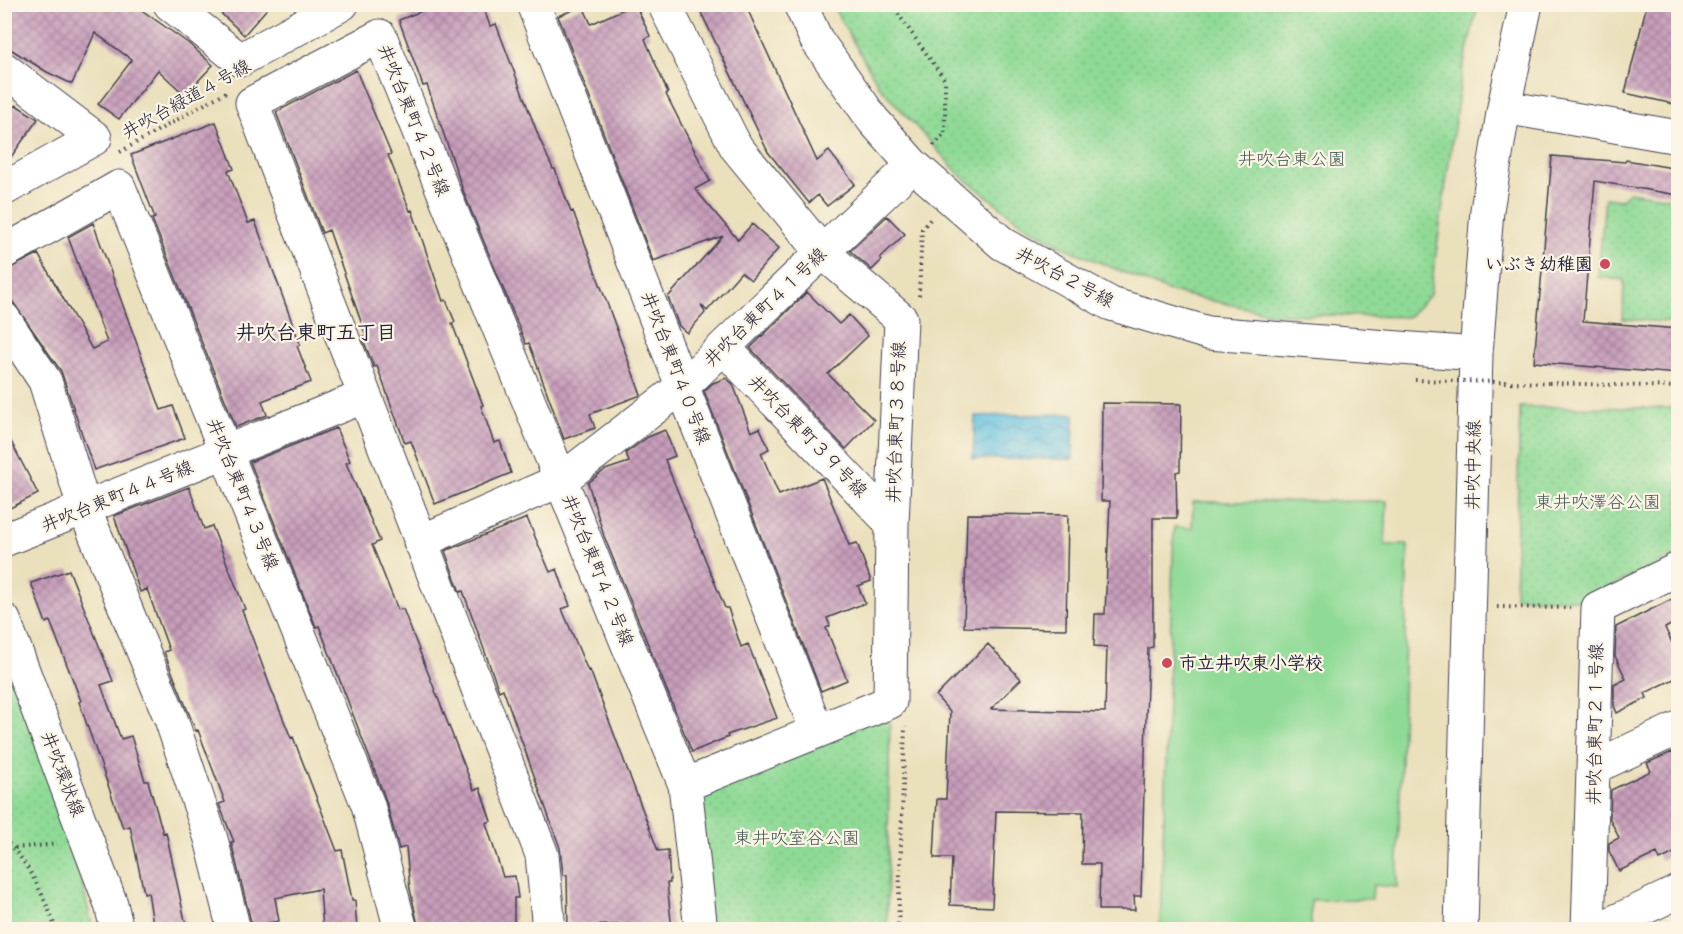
<svg xmlns="http://www.w3.org/2000/svg" width="1683" height="934" viewBox="0 0 1683 934" font-family="Delius,'Klee One',sans-serif">
<style>
.park{fill:url(#park-dots);stroke:#587e68;stroke-width:1.5}
.garden{fill:#8fda96;stroke:#587e68;stroke-width:1.5}
.water{fill:url(#water-waves);stroke:#43728e;stroke-width:1.5}
.building{fill:url(#building-cross-hatch)}
.lines{fill:none;stroke-linecap:round;stroke-linejoin:round}
.minor-casing{stroke:#403e4e;stroke-width:35}
.path{stroke:#403e4e;stroke-width:4;stroke-dasharray:1.5 4.5;stroke-linecap:butt}
.minor{stroke:#fff;stroke-width:33}
.path-bridge{stroke:#403e4e;stroke-width:4;stroke-dasharray:1.5 4.5;stroke-linecap:butt}
.poi-dot{fill:#d1495b;stroke:#fcf5e5;stroke-width:2}
.labels{text-anchor:middle;stroke-width:4.5;stroke-linejoin:round;paint-order:stroke}
.street-label{font-size:18px;fill:#22223b;stroke:#fcf5e5}
.park-label{font-size:18px;fill:#435956;stroke:#fcf5e5}
.poi-label{font-size:18px;font-weight:bold;fill:#22223b;stroke:#fcf5e5;text-anchor:end}
.neighbourhood-label{font-size:20px;font-weight:bold;fill:#22223b;stroke:#fcf5e5}
</style>
<defs>
<pattern id="park-dots" width="8" height="8" patternUnits="userSpaceOnUse" patternTransform="scale(1.5)"><rect width="8" height="8" fill="#8fda96"/><path d="M2 2h.1M6 6h.1" fill="none" stroke="#7bbb82" stroke-width="1.8" stroke-linecap="round"/></pattern>
<pattern id="water-waves" width="16" height="10" patternUnits="userSpaceOnUse" patternTransform="scale(1.5)"><rect width="16" height="10" fill="#64c1e2"/><path d="M0 5q4-4 8 0t8 0" fill="none" stroke="#529cb8"/></pattern>
<pattern id="building-cross-hatch" width="8" height="8" patternUnits="userSpaceOnUse" patternTransform="scale(1.5)"><rect width="8" height="8" fill="#c89ebb"/><path d="M0 0l8 8M0 8l8-8" fill="none" stroke="#a28099"/></pattern>
</defs>
<rect width="100%" height="100%" fill="#fcf5e5"/>
<filter id="ink" filterUnits="userSpaceOnUse"><feTurbulence type="fractalNoise" baseFrequency=".0167" numOctaves="2"/><feDisplacementMap in="SourceGraphic" scale="12" xChannelSelector="R" yChannelSelector="G"/><feConvolveMatrix kernelMatrix="1 2 1 2 8 2 1 2 1" color-interpolation-filters="sRGB"/></filter>
<filter id="wash" filterUnits="userSpaceOnUse"><feTurbulence type="fractalNoise" baseFrequency=".008" numOctaves="4" result="noise"/><feDisplacementMap in="SourceGraphic" scale="24" xChannelSelector="R" yChannelSelector="G"/><feGaussianBlur stdDeviation="1.35" result="paint"/><feColorMatrix in="noise" values="0 0 0 0 0 0 0 0 0 0 0 0 0 0 0 0 0 1.4 0 .05"/><feComposite in="paint" operator="in"/></filter>
<g filter="url(#wash)">
<rect width="100%" height="100%" fill="#ebe0bc"/>
<path class="park" d="M832,5H1478L1462,72L1430,295L1408,317L1275,314L1170,292L1068,249L1024,225L960,175L879,86Z
M1629,192L1678,199V323L1623,319L1624,280L1598,277L1605,198L1621,200Z
M1520,407L1678,408V555L1582,600L1515,597Z
M4,649L75,855L93,929H5Z
M890,702L887,929H701L685,785Z"/>
<path class="garden" d="M1387,501L1385,545H1408L1397,887L1373,885L1372,899L1311,900V929H1160L1174,527L1192,528L1193,502Z"/>
<path class="water" d="M1074,414L1073,459H973L975,416Z"/>
<g id="blocks">
<path class="building" d="M4,4H133L188,43L213,65L185,95L158,70L119,119L98,104L132,60L95,33L72,84L47,72L4,45Z
M211,4H271L244,35Z
M439,4H482L490,26L496,24L540,140L553,169H555L571,212L573,211L641,395L590,414L595,428L564,439L529,343L526,344L465,196L427,85L423,86L399,20Z
M635,4L650,36L645,39L668,93L666,94L710,181L695,189L738,240L752,224L779,248L751,280L741,272L707,311L701,305L705,313L687,333L679,326L668,297L723,236L653,261L558,16L583,6L591,24Z
M697,4H745L817,161L829,151L855,184L827,206L818,195L809,203L768,152Z
M1647,4H1678V105L1625,93Z
M356,70L391,154L388,155L410,211L412,210L443,301L446,300L455,322L452,323L483,405L481,406L494,443L500,441L511,473L435,504L411,441L405,443L377,366L374,367L362,337L366,336L329,230L322,233L276,112Z
M16,105L38,119L4,167V124Z
M216,122L234,169L228,171L248,223L255,221L300,344L297,346L311,382L262,401L267,415L236,427L152,219L155,218L131,155Z
M1552,156L1625,162L1626,160L1678,169V195L1595,181L1583,321L1678,329V374L1534,362Z
M887,216L905,234L880,258L882,260L872,270L850,251Z
M93,223L161,410L173,406L185,438L94,470L61,371L4,289V271L38,254L92,349L107,342L68,237Z
M807,292L839,324L849,315L868,336L828,374L874,420L846,449L750,348Z
M726,378L733,384L751,432L760,428L769,449L761,453L779,495L822,478L849,545L857,543L871,581L858,586L865,603L827,618L830,626L826,628L847,680L821,691L704,391L713,383Z
M1102,403L1181,404L1180,471L1176,472L1177,518H1153V647L1148,648L1141,896H1134L1135,910H1099L1100,864H1082L1083,812L996,811L992,907L950,905L952,858H934L937,799H946L950,712L936,696L988,644L1021,679L991,709L1105,712L1107,647L1094,646L1095,614H1105L1110,501H1101Z
M4,428L38,494L4,511Z
M336,428L350,461L346,463L380,541L372,545L398,610L403,609L474,790L480,788L491,821L486,823L503,877L515,876L518,898H514V930H419L410,889L406,847L399,849L385,798L319,626L316,627L250,462Z
M665,430L675,456L665,460L725,608H728L741,647L748,644L777,718L727,735L728,737L692,752L604,536L588,483L605,470L629,462L626,453L648,437Z
M189,487L204,529L212,526L245,609L242,610L270,686L291,738L293,737L337,851L342,850L352,900H355L357,930H323L320,889L275,898L279,921L252,926L231,842H234L219,804L225,802L198,730L196,731L164,652L169,650L147,589L140,592L114,516Z
M967,514L1068,515L1066,629L964,627Z
M527,518L550,572L557,569L570,606L562,609L588,671L590,670L658,851L668,850L670,883H667L672,930H632L631,924L568,927L567,875H563L560,848L503,689L499,691L463,591L460,592L445,551Z
M69,570L113,681L101,685L121,739L131,736L145,781H148L163,833L166,832L187,930H154L148,892L144,893L130,826L123,828L79,702L81,701L50,621L46,623L31,583Z
M1678,596V621L1665,628L1678,655V677L1645,693L1647,698L1617,713L1614,706V685L1626,679L1615,656L1616,627Z
M1672,752L1678,765V851L1660,860L1657,853L1619,871L1609,851V843L1619,838L1610,819L1611,790L1651,771L1647,763Z"/>
</g>
</g>
<g filter="url(#ink)">
<use href="#blocks" fill-opacity="0" stroke="#403e4e" stroke-width="1.5"/>
<g class="lines">
<g class="minor-casing">
<path id="minor" d="M170,4L240,60L342,4
M533,4L817,731
M664,4L736,147L822,252L901,319L892,524L890,702L685,785
M800,4L816,39L873,120L913,165L1003,244L1111,304L1208,333L1476,354
M4,69L95,138L4,189
M1504,107L1678,137
M4,252L119,187L368,805L401,930
M4,319L45,381L85,510L171,719L211,839L234,930
M724,348L892,524
M4,540L363,397
M420,542L561,480L683,386L913,165
M4,620L111,904L117,930
M1595,767L1678,728
M549,930L542,855L252,103L380,36L685,785L701,930
M1461,930L1476,354L1487,210L1504,107L1526,4
M1588,930L1598,608L1678,569
M1597,930L1678,892"/>
</g>
<path class="path" d="M891,4L945,80V134L933,146
M120,152L226,92
M919,296L922,229L932,217
M1549,383L1678,387
M1497,607L1570,608
M4,840C27,858 47,902 56,930
M15,848L57,844
M898,930L905,726"/>
<use href="#minor" class="minor"/>
<path class="path-bridge" d="M1415,380L1549,383"/>
</g>
</g>
<g class="poi-dot">
<circle cx="1605" cy="264" r="6"/>
<circle cx="1167" cy="663" r="6"/>
</g>
<g class="labels">
<g class="street-label">
<text transform="translate(186 99) rotate(-29)" y="6">井吹台緑道４号線</text>
<text transform="translate(414 120) rotate(68)" y="6">井吹台東町４２号線</text>
<text transform="translate(1065 277) rotate(28)" y="6">井吹台２号線</text>
<text transform="translate(765 307) rotate(-44)" y="6">井吹台東町４１号線</text>
<text transform="translate(676 368) rotate(69)" y="6">井吹台東町４０号線</text>
<text transform="translate(896 422) rotate(-88)" y="6">井吹台東町３８号線</text>
<text transform="translate(808 436) rotate(46)" y="6">井吹台東町３９号線</text>
<text transform="translate(1473 465) rotate(-89)" y="6">井吹中央線</text>
<text transform="translate(243 494) rotate(68)" y="6">井吹台東町４３号線</text>
<text transform="translate(117 496) rotate(-22)" y="6">井吹台東町４４号線</text>
<text transform="translate(598 570) rotate(68)" y="6">井吹台東町４２号線</text>
<text transform="translate(1595 724) rotate(-89)" y="6">井吹台東町２１号線</text>
<text transform="translate(63 774) rotate(69)" y="6">井吹環状線</text>
</g>
<g class="park-label">
<text x="1292" y="165">井吹台東公園</text>
<text x="1598" y="508">東井吹澤谷公園</text>
<text x="797" y="844">東井吹室谷公園</text>
</g>
<g class="poi-label">
<text x="1593" y="270">いぶき幼稚園</text>
<text x="1179" y="669" text-anchor="start">市立井吹東小学校</text>
</g>
<g class="neighbourhood-label">
<text x="316" y="339">井吹台東町五丁目</text>
</g>
</g>
<rect width="1683" height="934" fill="none" stroke="#fcf5e5" stroke-width="24"/>
</svg>
